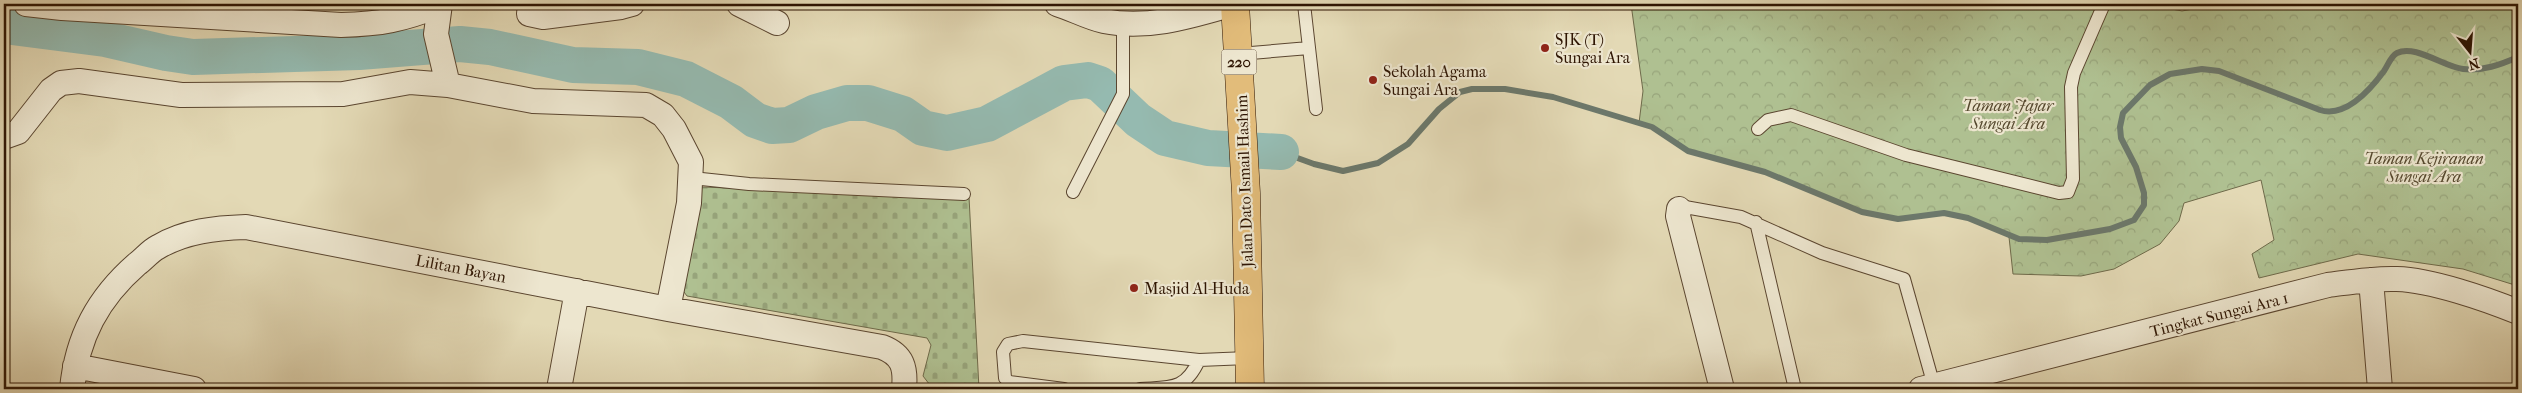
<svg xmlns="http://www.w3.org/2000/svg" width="2522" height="393" viewBox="0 0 2522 393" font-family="'IM FELL French Canon',serif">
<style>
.forest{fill:url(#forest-crowns);stroke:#6e6a4a}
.cemetery{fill:url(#cemetery-stones);stroke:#6e6a4a}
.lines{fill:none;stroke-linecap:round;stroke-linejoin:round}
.stream{stroke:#6c786b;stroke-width:6}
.river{stroke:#95bab0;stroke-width:36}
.service-casing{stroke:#5b4630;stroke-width:14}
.minor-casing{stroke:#5b4630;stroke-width:26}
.primary-casing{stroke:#2e1503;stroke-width:29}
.service{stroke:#ede6cf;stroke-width:12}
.minor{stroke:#ede6cf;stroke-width:24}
.primary{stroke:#e2bc7a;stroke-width:28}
.poi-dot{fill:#8f2418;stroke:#ede6cf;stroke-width:2}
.labels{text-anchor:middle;stroke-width:4.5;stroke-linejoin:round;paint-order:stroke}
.shield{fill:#ede6cf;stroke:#675440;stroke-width:1}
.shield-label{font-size:15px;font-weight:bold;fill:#2e1503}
.poi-label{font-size:16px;fill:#2e1503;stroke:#ede6cf;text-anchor:start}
.park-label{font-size:16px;font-style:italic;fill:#55482e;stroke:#ede6cf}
.street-label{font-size:16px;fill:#2e1503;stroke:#ede6cf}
</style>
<defs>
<pattern id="forest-crowns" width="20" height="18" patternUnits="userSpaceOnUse" patternTransform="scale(1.25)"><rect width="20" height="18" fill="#afc091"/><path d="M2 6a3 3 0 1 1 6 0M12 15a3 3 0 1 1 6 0" fill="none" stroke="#97a47b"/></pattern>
<pattern id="cemetery-stones" width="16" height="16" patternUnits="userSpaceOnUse" patternTransform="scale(1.25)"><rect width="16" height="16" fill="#afc091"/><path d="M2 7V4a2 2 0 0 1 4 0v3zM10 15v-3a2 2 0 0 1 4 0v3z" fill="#97a47b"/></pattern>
</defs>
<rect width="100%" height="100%" fill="#e3d9b5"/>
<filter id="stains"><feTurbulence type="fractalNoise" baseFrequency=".004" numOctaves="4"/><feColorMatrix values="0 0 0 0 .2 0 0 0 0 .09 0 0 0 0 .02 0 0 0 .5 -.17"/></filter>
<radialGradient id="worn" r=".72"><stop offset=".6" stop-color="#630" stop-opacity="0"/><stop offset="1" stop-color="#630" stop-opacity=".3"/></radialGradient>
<path class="forest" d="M1631,4H2146L2182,11L2221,4H2518V286L2463,269L2358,254L2259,278L2252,254L2274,240L2261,180L2184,203L2179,221L2160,244L2114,269L2081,276L2013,274L2009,237L1968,218L1944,213L1898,219L1862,212L1765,172L1688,151L1652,127L1639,123L1643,91Z"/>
<path class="cemetery" d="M702,187L969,197L979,389H933L923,376L931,345L927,338L687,296L681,288Z"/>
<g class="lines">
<path class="stream" d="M1281,152L1314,164L1343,171L1378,163L1408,144L1439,109L1460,92L1472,89H1505L1553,97L1652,127L1688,151L1765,172L1862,212L1898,219L1944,213L1968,218L2019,239L2047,240L2110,229L2134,220L2144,205V193L2136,167L2121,138L2120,127L2123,113L2150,85L2170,74L2202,69L2219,71L2320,110C2346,118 2370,90 2384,71C2388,65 2391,56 2397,53C2415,44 2444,67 2463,69C2483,71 2500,65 2518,57"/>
<path class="river" d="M4,26L105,39L166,53L193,57L359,52L460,44L490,47L573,65L638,67L686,79L731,102L755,120L772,126L789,125L816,112L847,103H868L903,114L923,128L947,133L987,124L1064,83L1088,80L1100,84L1138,120L1165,138L1208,148L1281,152"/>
<g class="service-casing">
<path id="service" d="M1304,4L1316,109
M1239,54L1309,48
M1758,129L1768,120L1791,115L1906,155L2059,193L2068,192L2073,179L2071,87L2074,73L2104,4
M692,178L749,184L964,194
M1073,192L1123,94V24
M1679,209L1685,207L1741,217L1822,253L1904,279L1934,386
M1756,222L1795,389
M1064,389L1009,382L1005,378L1003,352L1008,344L1023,341L1199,360L1248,358
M1140,389C1170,387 1185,391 1199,360"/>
</g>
<g class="minor-casing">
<path id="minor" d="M26,4L62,8L341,25C381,24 402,20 440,5
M440,4L436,34L448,85
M530,4L529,14L543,17L621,7L632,4
M739,4L777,23
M1057,4C1073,9 1089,18 1104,21C1148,30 1191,16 1233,4
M4,137L18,132L51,90L61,83L79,81L181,95L343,94L410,82L448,85L533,101L646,105L663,115L674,129L691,162L689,203L668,309
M1679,209L1678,216L1722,389
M2371,280L2380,389
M75,366L194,389
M72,389C77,337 98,298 137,264C144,259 150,251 158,247C185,231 216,228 246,227L668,309L882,347C903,355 906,368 904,389
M559,389L577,291
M1921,389L2328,285C2351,282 2374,278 2397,279C2431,280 2486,299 2518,312"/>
</g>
<g class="primary-casing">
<path id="primary" d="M1235,4L1246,193L1250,389"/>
</g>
<use href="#service" class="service"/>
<use href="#minor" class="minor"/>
<use href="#primary" class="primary"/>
</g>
<g class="poi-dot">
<circle cx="1545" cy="48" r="5"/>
<circle cx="1373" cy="80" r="5"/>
<circle cx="1134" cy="288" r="5"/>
</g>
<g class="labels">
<rect class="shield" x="1221.5" y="49.5" width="35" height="25" rx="4"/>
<g class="shield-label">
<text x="1239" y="67">220</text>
</g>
<g class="poi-label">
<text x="1555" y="45">SJK (T)<tspan x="1555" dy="18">Sungai Ara</tspan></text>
<text x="1383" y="77">Sekolah Agama<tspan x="1383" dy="18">Sungai Ara</tspan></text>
<text x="1144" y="294">Masjid Al-Huda</text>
</g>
<g class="park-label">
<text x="2008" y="111">Taman Jajar<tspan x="2008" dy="18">Sungai Ara</tspan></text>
<text x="2424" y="164">Taman Kejiranan<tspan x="2424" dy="18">Sungai Ara</tspan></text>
</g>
<g class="street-label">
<text transform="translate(1244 181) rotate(-92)" y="6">Jalan Dato Ismail Hashim</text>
<text transform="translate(461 268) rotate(11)" y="6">Lilitan Bayan</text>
<text transform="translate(2219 314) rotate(-14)" y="6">Tingkat Sungai Ara 1</text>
</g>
</g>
<rect width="2522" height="393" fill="none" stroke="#e3d9b5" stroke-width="20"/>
<rect x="5" y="5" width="2512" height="383" fill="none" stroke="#2e1503" stroke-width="2.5"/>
<rect x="10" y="10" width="2502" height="373" fill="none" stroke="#2e1503"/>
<g transform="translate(2470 52) rotate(163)" stroke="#ede6cf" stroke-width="4" paint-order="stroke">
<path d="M0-4L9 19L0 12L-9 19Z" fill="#2e1503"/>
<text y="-8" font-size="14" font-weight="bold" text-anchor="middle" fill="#2e1503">N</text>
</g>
<rect width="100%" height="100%" filter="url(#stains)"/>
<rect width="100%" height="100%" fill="url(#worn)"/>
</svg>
